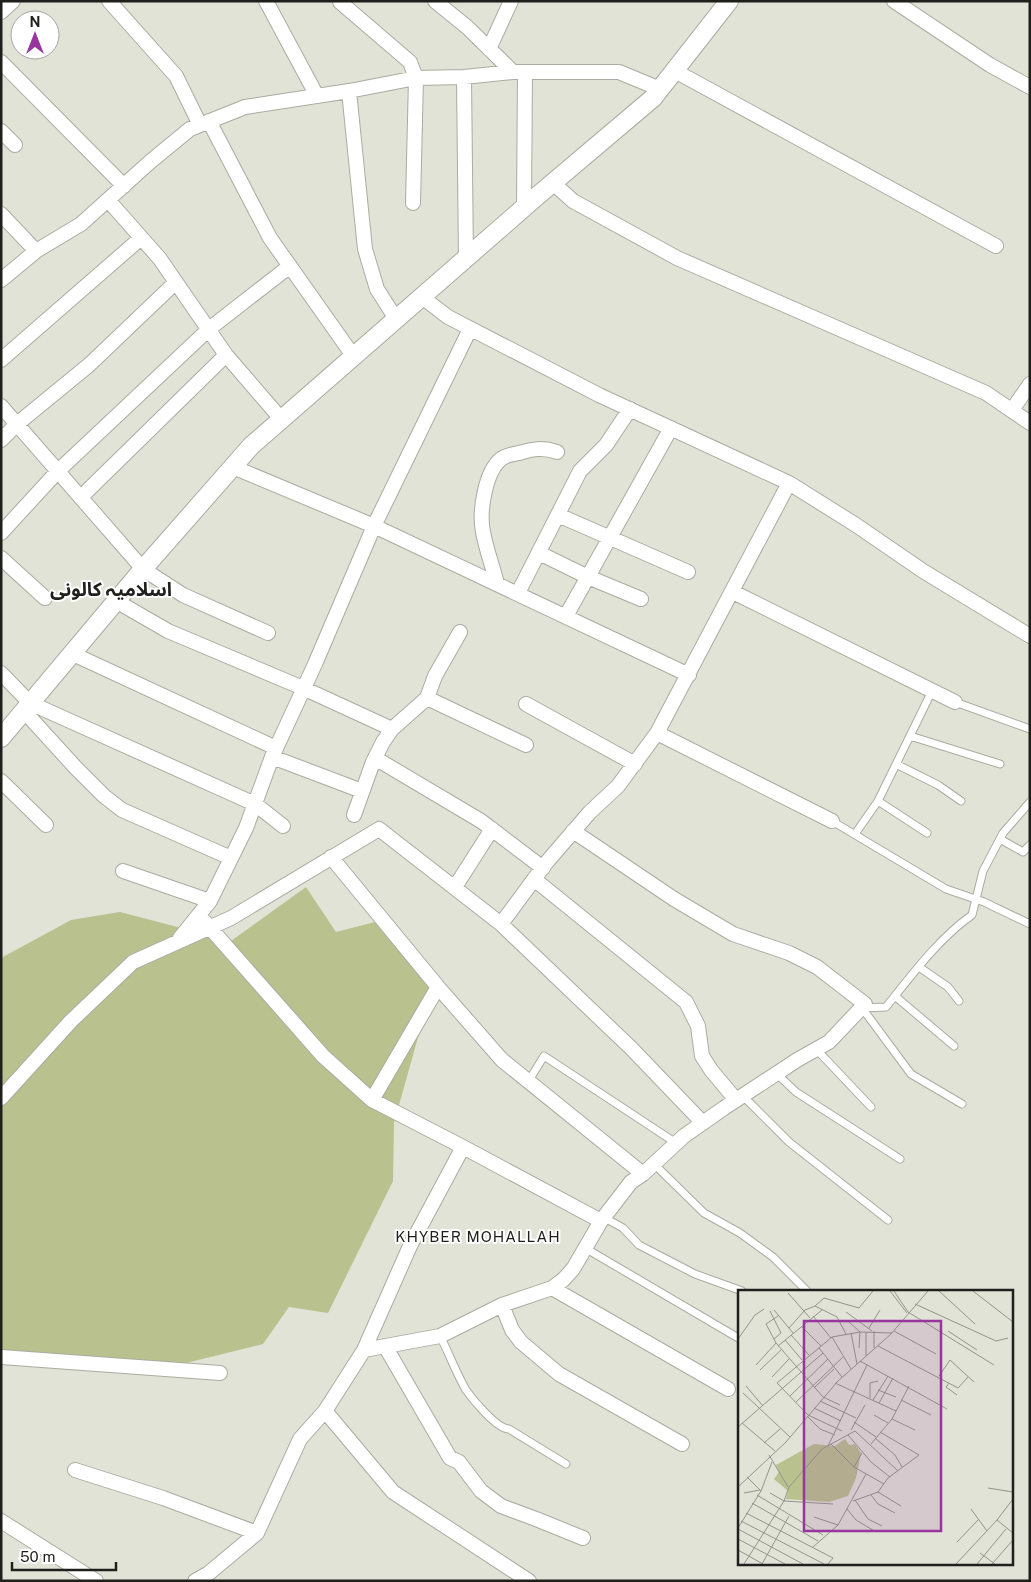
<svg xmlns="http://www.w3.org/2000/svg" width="1031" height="1582" viewBox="0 0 1031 1582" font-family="'Public Sans','Noto Sans Arabic',sans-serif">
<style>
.green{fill:#b9c18e}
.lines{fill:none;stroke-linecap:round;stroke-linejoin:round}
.service-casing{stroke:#a9aca0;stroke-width:9}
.minor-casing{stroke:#a9aca0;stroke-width:16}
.tertiary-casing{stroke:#a9aca0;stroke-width:20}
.service{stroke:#fff;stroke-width:7}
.minor{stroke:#fff;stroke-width:14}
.tertiary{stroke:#fff;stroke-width:18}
.labels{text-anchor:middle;stroke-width:4;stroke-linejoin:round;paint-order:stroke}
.neighbourhood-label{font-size:15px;letter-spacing:1px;fill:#1f201c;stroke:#fff}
.district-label{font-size:19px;font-weight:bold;fill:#1f201c;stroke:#fff}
.inset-road{fill:none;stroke:#93958c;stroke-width:1}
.view{fill:#97369d;fill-opacity:0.15;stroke:#97369d;stroke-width:2.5}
.inset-edge{fill:none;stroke:#1f201c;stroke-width:2.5}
</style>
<rect width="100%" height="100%" fill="#e1e3d6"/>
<path class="green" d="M306,887L336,932L379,921L431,991L394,1123L393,1181L328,1313L289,1307L263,1344L186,1363L1,1351V958L71,920L120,912L231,941Z"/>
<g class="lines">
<g class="service-casing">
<path id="service" d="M955,702L1030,729
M910,736L1000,764
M896,764L938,785L961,801
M878,801L927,833
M832,821L946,889L984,902L1030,924
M855,834L878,801L932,691
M1000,839L1023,852L1030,845
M919,967L948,987L959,1001
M895,996L954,1046
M862,1008L886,1007C912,975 938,939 972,915L983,871L1003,833L1030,802
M862,1008L911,1074L962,1104
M816,1049L871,1107
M777,1074L796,1092L900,1159
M528,1082L544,1056L676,1143
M743,1096L789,1142L888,1220
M654,1164L704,1213L740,1233L773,1257L807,1291
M603,1217L623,1228L639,1245L695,1274L742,1291
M585,1248L740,1339
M440,1336C449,1353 456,1373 466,1390C473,1400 497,1429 509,1429L566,1464"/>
</g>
<g class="minor-casing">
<path id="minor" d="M109,1L176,76L200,125
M266,1L317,96
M435,1L467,27L513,72
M894,1L990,65L1030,87
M340,2L410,62L416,78L413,203
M1,12L13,1
M489,49L511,1
M1,62L124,186
M675,71L996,246
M464,77L466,259
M349,91L365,249L377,289L396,319
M209,121L270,238L354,357
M1,131L15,145
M553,183L573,201L677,258L986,393L1030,423
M108,200L160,259L226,355L282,420
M524,207L525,73
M1,214L36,251
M1,280L36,251L81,224L151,161L190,129L245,107L349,91L416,78L464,77L513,72H619L660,89
M422,297L448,317L599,395L789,483L856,525L923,571L1030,636
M1,360L141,238
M1,406L143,569L183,595L268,633
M1012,410L1030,384
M1,440L17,424L89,365L176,282
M233,467L374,526L689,675
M81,497L226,355
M558,515L688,572
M1,533L58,471L209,329L290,266
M539,553L588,577L641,599
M1,558L45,598
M497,584C493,567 486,549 483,532C479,512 485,472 501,459C506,455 513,454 519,453C533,449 543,447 557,452
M733,592L955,702
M518,593L580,471L606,445L630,409
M116,601L168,631L303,688L392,729
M566,616L671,428
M73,654L276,748
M1,673L30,703L255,804L283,826
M427,698L526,745
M526,704L635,764
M24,711L75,767L104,796L122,810L231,858
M657,733L832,821
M272,757L362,791
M375,758L481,821L543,868
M1,781L46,825
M354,815L373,762L383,742L392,729L427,698L435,676L460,632
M331,857L438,987L502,1060L643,1174
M123,871L210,901
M534,879L686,1002L698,1026L702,1056L711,1070L736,1100
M455,887L492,829
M204,921L323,1056L372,1100L463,1147L601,1221
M501,924L546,863L590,812L618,786L657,733L789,483
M180,938L210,901L246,828L272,757L315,664L374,526L470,329
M1,1098L71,1021L133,962L231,918L379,829L501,924L631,1048L703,1123
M372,1100L438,987
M552,1288L728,1389
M502,1305L512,1330L521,1342L559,1374L682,1444
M385,1346L450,1458L459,1462L481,1491L501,1506L536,1519L583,1538
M364,1350L440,1336L502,1305L552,1288L563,1280L573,1269L601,1221L631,1182L643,1174L684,1136L724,1108L797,1060L829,1042L865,1004L817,967L789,953L733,934L674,899L573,831
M1,1357L220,1373
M325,1411L393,1492L529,1581
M75,1470L163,1498L257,1533
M1,1521L96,1581
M195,1581L209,1573L257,1533L300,1439L325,1411L364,1350L410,1246L463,1147"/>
</g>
<g class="tertiary-casing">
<path id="tertiary" d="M1,738L143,569L251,446L536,197L653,98L729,1"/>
</g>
<use href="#service" class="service"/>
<use href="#minor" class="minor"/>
<use href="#tertiary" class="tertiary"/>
</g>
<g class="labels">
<g class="neighbourhood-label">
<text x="478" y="1242">KHYBER MOHALLAH</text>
</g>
<g class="district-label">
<text x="111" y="596">اسلامیہ کالونی</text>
</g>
</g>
<g transform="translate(738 1290)">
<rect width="275" height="275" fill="#e1e3d6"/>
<path d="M107,149L111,155L117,154L123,163L118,188L110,206L91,212L48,209L50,201L36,189L41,182L38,175L76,154L97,156Z" fill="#b9c18e"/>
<path class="inset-road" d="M152,1L169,23M156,1L170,22L256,75M201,1L237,34M235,1L275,32M50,3L72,28M177,14L258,51L270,48M77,16L99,27L108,44M36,20L55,43M32,21L43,43L36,49M108,22L134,41M40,26L28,34L38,53L85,107L102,115M75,26L93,48M111,32L122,42L121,58M63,36L83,56M51,38L67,20L77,16L86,8L121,18L135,1M131,38L142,20M156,41L198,64M210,41L239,60M128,42V66M113,43L119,74M53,45L71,65M94,47L113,79M0,49L17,25L26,19M47,50L64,70M40,56L84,20M140,56L220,98L230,87M81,58L104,87M136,58V41M122,71L209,119M18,75L38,53M22,80L43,60M201,86L212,70L236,92M34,87L51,69M97,93L158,121M211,93L208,97L219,105M8,96L25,116M77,97L96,79M140,100L158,107M5,103L52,147M52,106L90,69M132,108V93L140,91M135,110L150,86M163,110L193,125M82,111L118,128M58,112L105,67M141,113L155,88M76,118L103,131M136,125L150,133M69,126L82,139L97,145M154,129L177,140M116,132L138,147M4,133L37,161M0,137L85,63M113,140L127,115M104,141L70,125L39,93L94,47L122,42L154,43M110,145L133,172L152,187M137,148L157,165L164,177M26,153L42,139M93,154L116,177L146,194M133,154L154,129L171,96M90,156L129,75M31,165L50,197M116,177L124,163M9,187L23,201M0,197L48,152L100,91L153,44L190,1M250,198L275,202M140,202L163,216M6,203L22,200M32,203L46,211L95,214M19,205L85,245M133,205L140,214L157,223M117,210L130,229L144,236M115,211L140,202L150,188L181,165L142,142M14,213L80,251M109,219L118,230L138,242M233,219L249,241M8,223L95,268L90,274M76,227L100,235M259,230L275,209M3,231L86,274M0,238L23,201L34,172M0,239L65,274M0,249L47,274M219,252L240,230M75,257L100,235L128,184M0,260L25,274M242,263L257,274M6,274L46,211L51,197L84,159L117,141L160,181M24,274L51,226M218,274L259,230L275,243M239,274L268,239M254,274L275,250"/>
<path class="view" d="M66,31H203V241H66Z"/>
<rect width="275" height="275" class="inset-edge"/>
</g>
<rect width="1031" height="1582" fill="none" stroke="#1f201c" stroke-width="5"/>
<g transform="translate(35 35)"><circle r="24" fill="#ffffff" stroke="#a5a6a4"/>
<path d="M0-4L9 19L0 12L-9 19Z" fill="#97369d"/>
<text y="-8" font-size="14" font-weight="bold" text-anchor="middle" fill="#1f201c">N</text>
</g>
<path d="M12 1562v8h104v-8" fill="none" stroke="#1f201c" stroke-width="2.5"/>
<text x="20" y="1562" font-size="15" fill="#1f201c" stroke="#ffffff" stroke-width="4" paint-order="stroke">50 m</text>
</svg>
